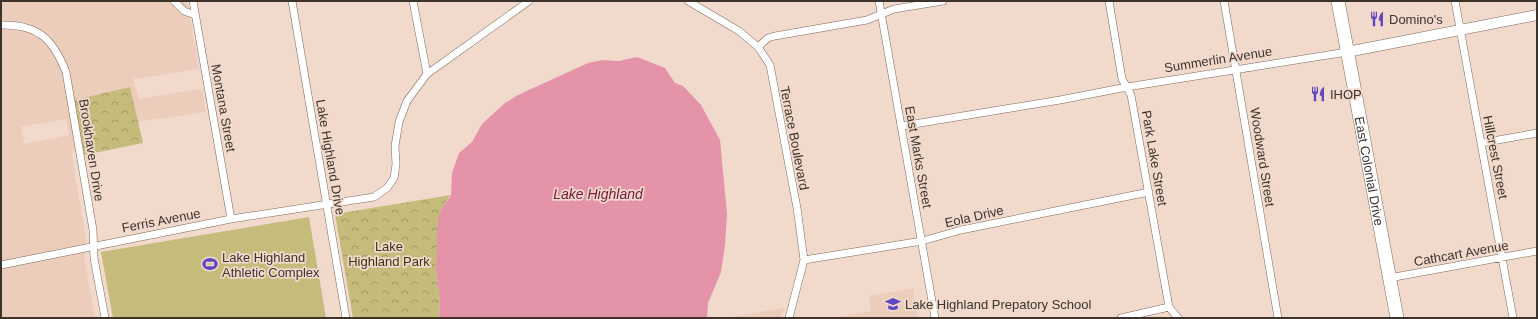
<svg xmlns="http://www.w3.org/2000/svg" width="1538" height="319" viewBox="0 0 1538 319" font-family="Helvetica,sans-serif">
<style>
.built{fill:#eccdbb;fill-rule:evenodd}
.park{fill:url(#park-crowns)}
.pitch{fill:#c5bc7c}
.water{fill:#e493a9}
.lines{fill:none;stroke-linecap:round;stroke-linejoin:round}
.street-casing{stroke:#7d685c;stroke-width:8}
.secondary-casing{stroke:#7d685c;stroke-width:11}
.highway-casing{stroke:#7d685c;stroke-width:14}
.street{stroke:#fff;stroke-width:7}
.secondary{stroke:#fff;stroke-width:10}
.highway{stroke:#fff;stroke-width:13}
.labels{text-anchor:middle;stroke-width:3.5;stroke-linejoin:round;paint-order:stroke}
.poi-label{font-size:13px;fill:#3c332d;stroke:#f1d9cc;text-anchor:start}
.street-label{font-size:13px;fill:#3c332d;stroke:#f1d9cc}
.park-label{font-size:13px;fill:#393411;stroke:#f1d9cc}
.water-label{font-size:14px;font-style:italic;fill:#75163c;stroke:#f1d9cc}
</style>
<defs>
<pattern id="park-crowns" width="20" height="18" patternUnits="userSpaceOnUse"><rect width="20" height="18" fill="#c5bc7c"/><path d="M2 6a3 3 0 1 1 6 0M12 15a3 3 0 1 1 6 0" fill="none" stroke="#a19966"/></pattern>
</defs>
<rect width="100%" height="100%" fill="#f1d9cc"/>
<path class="built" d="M1,1H187L199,69L133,79L139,99L202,89L206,112L135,122L137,139L71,151L86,239L84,257L95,318H1ZM66,119L69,135L24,144L21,127Z
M913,288L918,318H831L871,311L869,296Z
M784,308L781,318H726Z"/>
<path class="park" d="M130,87L143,143L84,155L75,100Z
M451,195L441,209L436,270L440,300L439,318H353L335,214Z"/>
<path class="pitch" d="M309,217L326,318H113L101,252Z"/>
<path class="water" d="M637,57L665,68L675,83L683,86L701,105L720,140L727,214L725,245L721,272L708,303L707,318H439L440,300L436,270L438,220L441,209L451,196L452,173L459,153L472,142L482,124L505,103L518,95L588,63L602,60L619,61Z"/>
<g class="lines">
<g class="street-casing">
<path id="street" d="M174,1L184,11L195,15
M193,1L231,219
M292,1L346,318
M413,1L427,74
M688,1L739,31L758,47L770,65L797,208L804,260L789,318
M879,1L935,318
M1109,1L1122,79L1131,95L1169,307L1178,318
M1224,1L1278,318
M1455,1L1513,318
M1,25C38,24 53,39 66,72L93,230L94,258L105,318
M758,47L768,38L775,36L867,20L894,9L943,1
M902,126L1060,100L1127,87L1347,52
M1481,143L1537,133
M804,260L922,241L961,230L1149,192
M1,265L231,219L374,197L387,188L394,178L396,164L395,146L399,122L407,101L427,74L529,1
M1389,278L1537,251
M1121,318L1169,307"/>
</g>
<g class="secondary-casing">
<path id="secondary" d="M1347,52L1537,15"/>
</g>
<g class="highway-casing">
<g id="highway">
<path id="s1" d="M1338,1L1397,318"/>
</g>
</g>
<use href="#street" class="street"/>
<use href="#secondary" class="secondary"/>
<use href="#highway" class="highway"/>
</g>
<defs>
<g id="restaurant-bare" transform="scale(1.2)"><path d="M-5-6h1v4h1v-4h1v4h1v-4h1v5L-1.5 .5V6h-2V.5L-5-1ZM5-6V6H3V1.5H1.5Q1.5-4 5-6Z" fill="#5f47bf" stroke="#f1d9cc" stroke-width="2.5" paint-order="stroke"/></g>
<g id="stadium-bare" transform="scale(1.2)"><path d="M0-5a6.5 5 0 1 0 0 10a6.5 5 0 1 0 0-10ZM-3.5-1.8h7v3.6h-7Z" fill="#5f47bf" stroke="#f1d9cc" stroke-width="2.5" paint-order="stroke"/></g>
<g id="school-bare" transform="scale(1.2)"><path d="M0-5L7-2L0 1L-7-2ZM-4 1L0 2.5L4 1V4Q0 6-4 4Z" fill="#5f47bf" stroke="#f1d9cc" stroke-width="2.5" paint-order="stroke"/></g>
</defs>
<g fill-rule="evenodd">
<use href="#restaurant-bare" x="1377" y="19"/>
<use href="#restaurant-bare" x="1318" y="94"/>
<use href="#stadium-bare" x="210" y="264"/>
<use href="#school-bare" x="893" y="304"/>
</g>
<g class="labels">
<g class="poi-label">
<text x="1389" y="24">Domino's</text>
<text x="1330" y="99">IHOP</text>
<text x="222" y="262">Lake Highland<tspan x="222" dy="15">Athletic Complex</tspan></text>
<text x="905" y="309">Lake Highland Prepatory School</text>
</g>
<g class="street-label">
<text transform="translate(1218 59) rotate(-9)" y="5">Summerlin Avenue</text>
<text transform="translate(224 108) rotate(80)" y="5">Montana Street</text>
<text transform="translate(795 138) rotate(79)" y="5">Terrace Boulevard</text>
<text transform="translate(92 150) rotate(81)" y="5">Brookhaven Drive</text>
<text transform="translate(331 157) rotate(80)" y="5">Lake Highland Drive</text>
<text transform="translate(919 157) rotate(80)" y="5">East Marks Street</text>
<text transform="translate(1263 157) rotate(81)" y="5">Woodward Street</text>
<text transform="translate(1496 157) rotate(79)" y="5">Hillcrest Street</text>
<text transform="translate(1155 158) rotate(80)" y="5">Park Lake Street</text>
<text dy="5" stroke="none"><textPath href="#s1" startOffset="173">East Colonial Drive</textPath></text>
<text transform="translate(974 216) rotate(-13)" y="5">Eola Drive</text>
<text transform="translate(161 220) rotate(-11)" y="5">Ferris Avenue</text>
<text transform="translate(1461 253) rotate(-10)" y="5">Cathcart Avenue</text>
</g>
<g class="park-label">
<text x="389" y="251">Lake<tspan x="389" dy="15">Highland Park</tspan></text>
</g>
<g class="water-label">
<text x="598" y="199">Lake Highland</text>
</g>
</g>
<rect width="1538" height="319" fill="none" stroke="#3c332d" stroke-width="4"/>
</svg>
